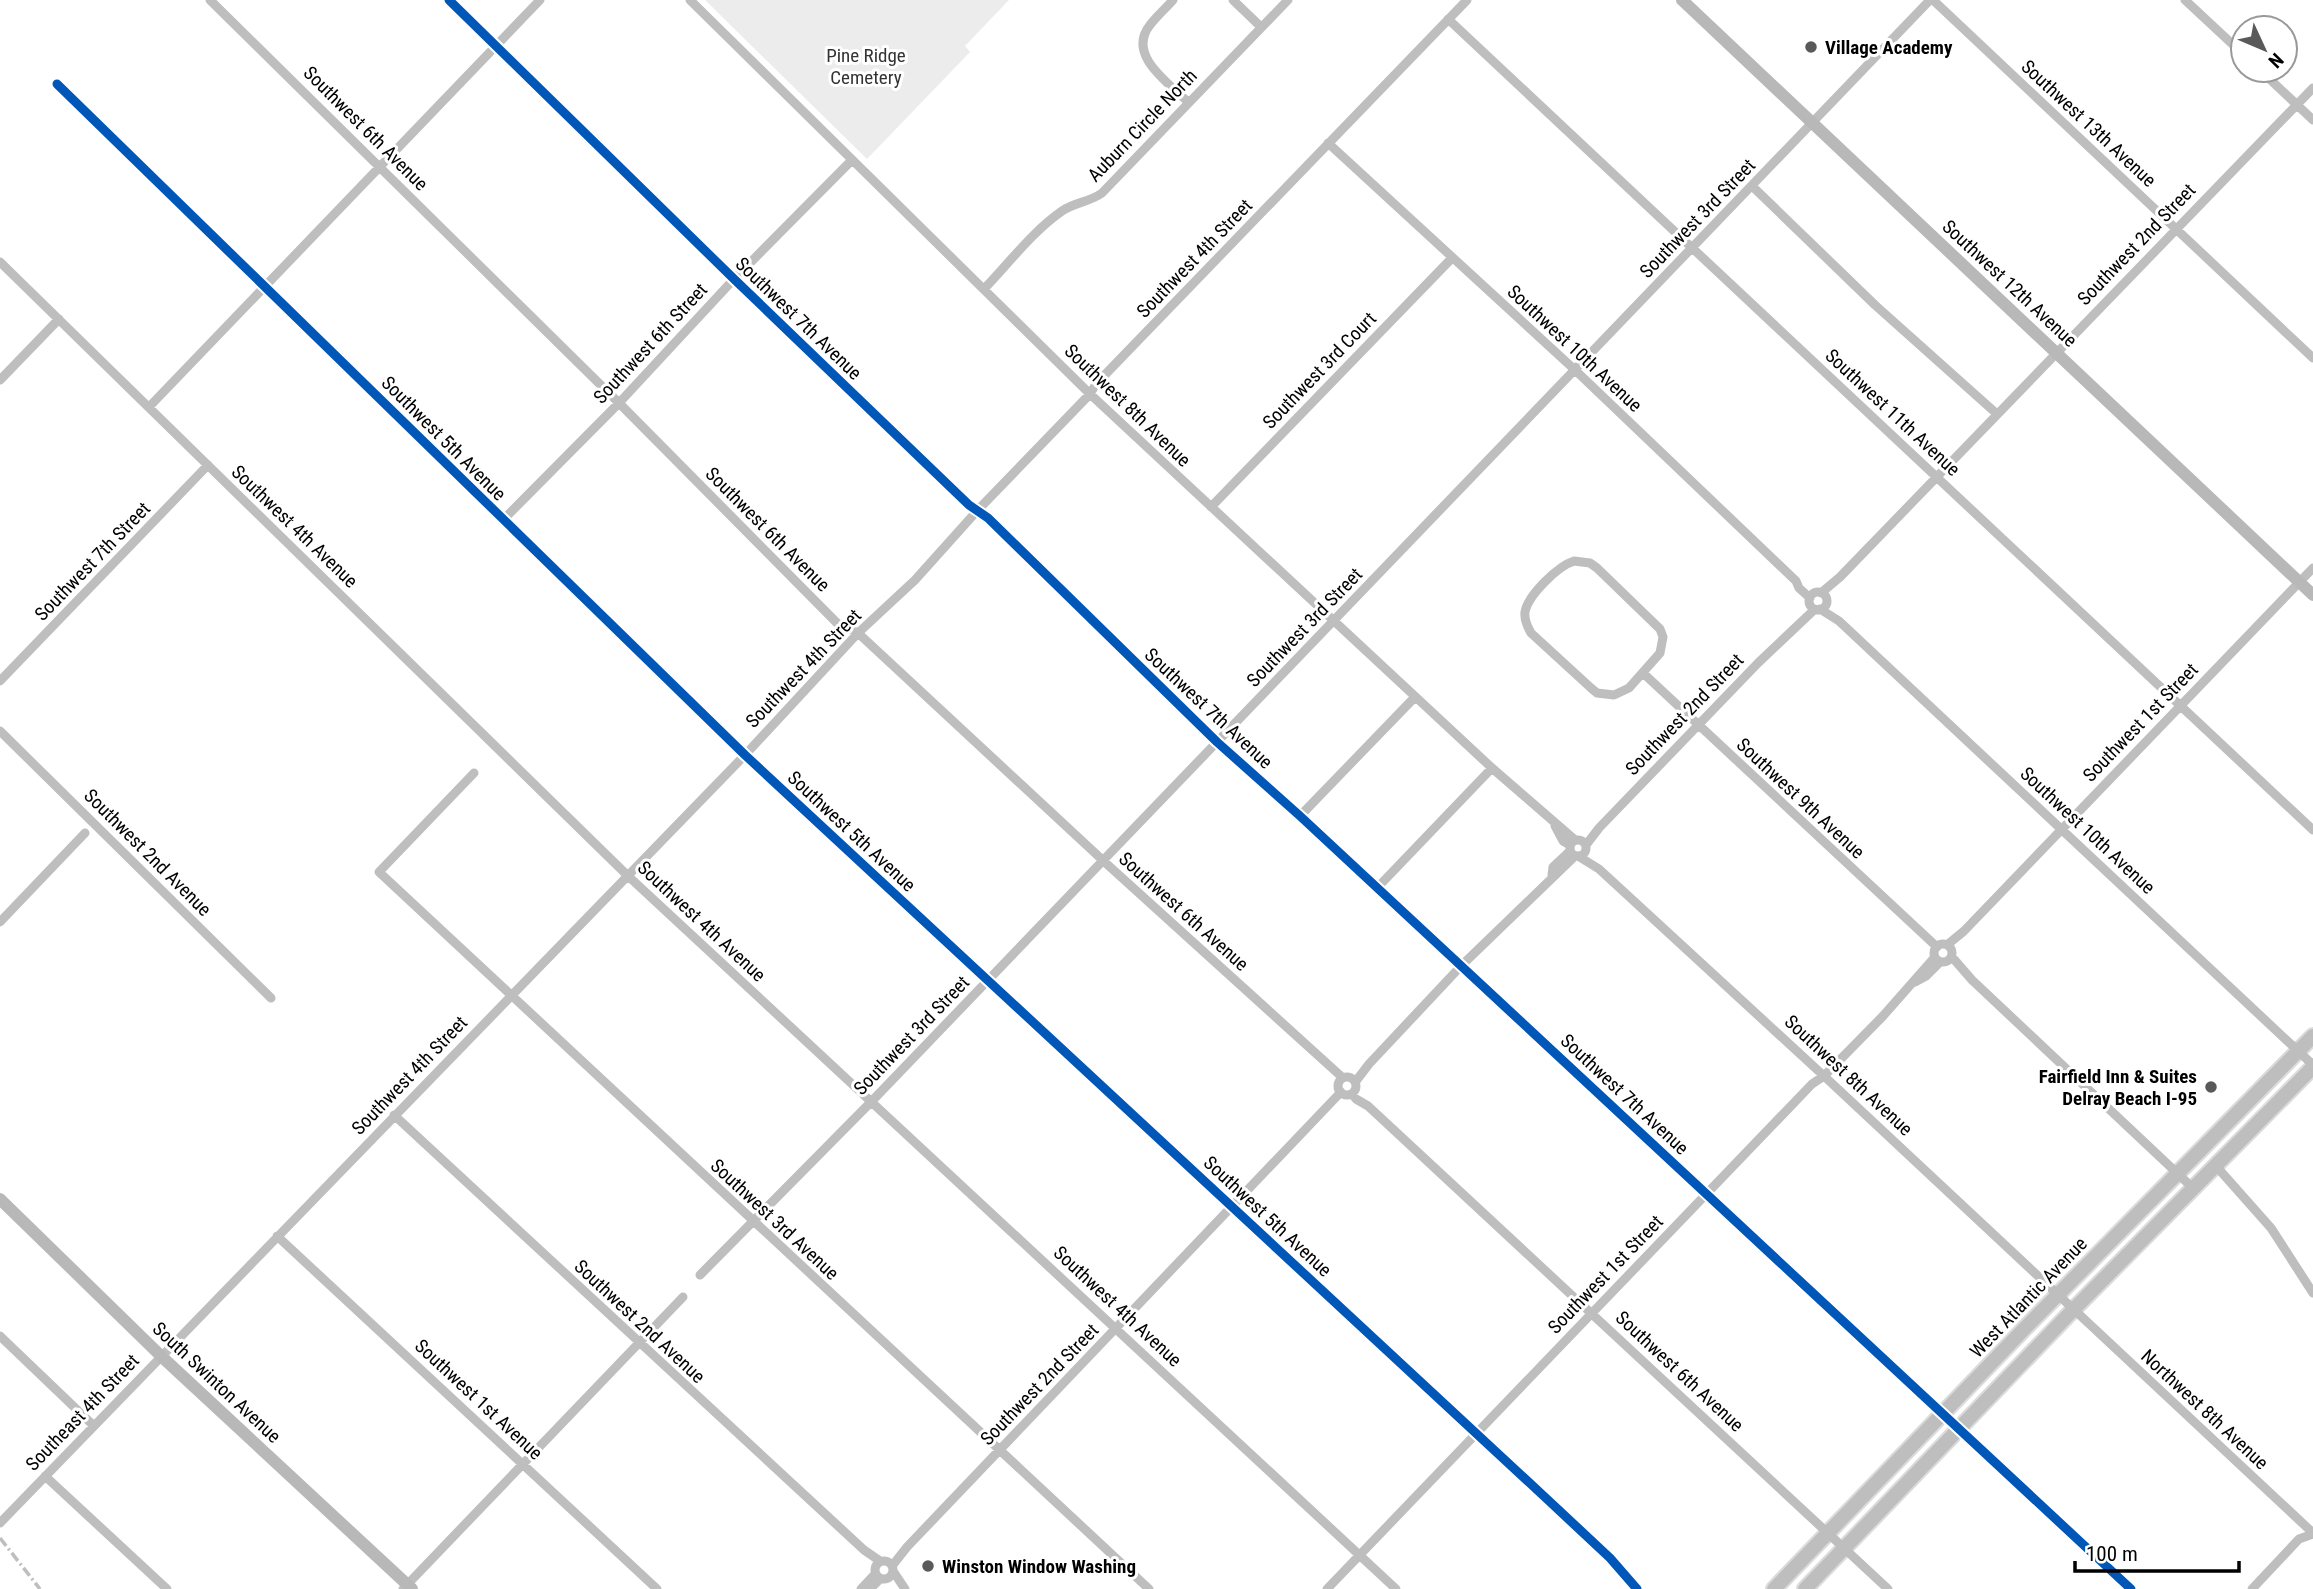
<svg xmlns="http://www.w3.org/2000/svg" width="2313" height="1589" viewBox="0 0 2313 1589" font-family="'Roboto Condensed',sans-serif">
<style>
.green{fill:#ececec}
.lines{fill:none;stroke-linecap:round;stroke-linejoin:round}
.primary-casing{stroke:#dbdbdb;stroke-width:18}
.street{stroke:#bebebe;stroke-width:9}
.secondary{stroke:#b8b8b8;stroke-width:12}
.primary{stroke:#bebebe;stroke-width:14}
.rail{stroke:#bebebe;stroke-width:3.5;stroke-dasharray:10 3.5 2 3.5;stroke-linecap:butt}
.cycleway-casing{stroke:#fff;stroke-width:13}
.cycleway{stroke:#0057b8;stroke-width:9}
.poi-dot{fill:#595959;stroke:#fff;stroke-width:2.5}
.labels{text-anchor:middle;stroke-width:6;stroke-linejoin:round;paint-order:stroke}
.poi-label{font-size:19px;font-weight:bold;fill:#000;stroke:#fff;text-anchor:start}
.park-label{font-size:19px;fill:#333;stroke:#fff}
.street-label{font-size:19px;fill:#000;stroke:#fff}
</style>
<rect width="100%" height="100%" fill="#fff"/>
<path class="green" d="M705,0H1009L965,46L970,52L867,159Z"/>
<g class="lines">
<g class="primary-casing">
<path id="primary" d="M1774,1589L2025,1328L2313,1036
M1805,1589L2073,1310L2313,1067"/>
</g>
<path class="street" d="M210,0L619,403L837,623L858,633L1109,866L1343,1078
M449,0L734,279L969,505L988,518L1217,742L1300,816L2131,1589
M690,0L1090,394L1492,768L1575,840
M1173,0C1166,8 1157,16 1150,25C1126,55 1169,83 1188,102
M1233,0L1261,27
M1933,0L2313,358
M2185,0L2243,54
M1448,19L2313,830
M2260,70L2313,120
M57,84L745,755L1548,1500L1610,1558L1637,1589
M1328,143L1575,370L1796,581L1799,588L1810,598
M1752,186L1875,305L1997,414
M0,262L627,875L1396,1589
M984,289C1009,263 1033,231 1062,211C1075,202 1090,202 1102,193L1288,0
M0,380L59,319
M149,407L540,0
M1211,507L1452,258
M502,521L619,403L734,279L852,160
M1574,561L1590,563L1597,568L1660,629L1663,637L1660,653L1629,688L1614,695L1597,693L1591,688L1531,633C1527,626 1524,619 1525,612C1528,595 1558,566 1574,561Z
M1809 601a9 9 0 1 1 18 0a9 9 0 1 1-18 0Z
M1821,593L1840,577L2313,88
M1820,609L1839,621L2313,1065
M1643,673L1937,947
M0,681L208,465
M0,731L271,998
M474,773L379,872L1149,1589
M1300,816L1415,697
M1555,826L1563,841L1570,845
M1570 848a8 8 0 1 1 16 0a8 8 0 1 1-16 0Z
M1586,845L1599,828L1758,663L1815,609
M1578,856L1599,869L1824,1076L2313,1533
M1552,875L1553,867L1570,851
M1377,888L1492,768
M0,922L85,833
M1934 953a9 9 0 1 1 18 0a9 9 0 1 1-18 0Z
M1947,945L1964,931L2313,568
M1952,957L1972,980L2194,1189
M1915,982L1926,976L1940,962
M1338 1086a9 9 0 1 1 18 0a9 9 0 1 1-18 0Z
M1356,1081L1369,1064L1461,966L1575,856
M1352,1094L1356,1099L1368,1106L1888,1589
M394,1115L864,1550L880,1561
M2216,1166L2271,1228L2313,1293
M277,1236L657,1589
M700,1275L871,1102L1930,0
M0,1336L94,1426
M45,1476L167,1589
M0,1523L745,755L858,633L915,580L976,512L1090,394L1096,384L1467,0
M875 1570a9 9 0 1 1 18 0a9 9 0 1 1-18 0Z
M892,1566L907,1547L1341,1092
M893,1571L905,1589
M403,1589L683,1297
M861,1589L875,1574
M870,1589L880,1579
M1327,1589L1812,1084L1824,1076L1883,1016L1935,957
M2252,1589L2299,1539L2313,1534"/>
<path class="secondary" d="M1682,0L2313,595
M0,1199L161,1356L412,1589"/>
<use href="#primary" class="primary"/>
<path class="rail" d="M0,1538L40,1589"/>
<g class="cycleway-casing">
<path id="cycleway" d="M449,0L734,279L969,505L988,518L1217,742L1300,816L2131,1589
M57,84L745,755L1548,1500L1610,1558L1637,1589"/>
</g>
<use href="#cycleway" class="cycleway"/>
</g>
<g class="poi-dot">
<circle cx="1811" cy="47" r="7"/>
<circle cx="2211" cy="1087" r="7"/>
<circle cx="928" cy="1566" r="7"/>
</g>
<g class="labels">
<g class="poi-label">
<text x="1825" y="54">Village Academy</text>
<text x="2197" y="1083" text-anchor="end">Fairfield Inn &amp; Suites<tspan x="2197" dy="22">Delray Beach I-95</tspan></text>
<text x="942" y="1573">Winston Window Washing</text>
</g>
<g class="park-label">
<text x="866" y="62">Pine Ridge<tspan x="866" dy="22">Cemetery</tspan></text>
</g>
<g class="street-label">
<text transform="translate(2089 123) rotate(43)" y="7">Southwest 13th Avenue</text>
<text transform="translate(1142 125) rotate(-46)" y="7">Auburn Circle North</text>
<text transform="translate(366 128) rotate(45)" y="7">Southwest 6th Avenue</text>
<text transform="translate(1697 218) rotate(-46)" y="7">Southwest 3rd Street</text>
<text transform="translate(2136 244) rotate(-46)" y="7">Southwest 2nd Street</text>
<text transform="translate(1194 258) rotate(-46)" y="7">Southwest 4th Street</text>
<text transform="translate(2010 283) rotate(43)" y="7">Southwest 12th Avenue</text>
<text transform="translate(799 318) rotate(44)" y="7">Southwest 7th Avenue</text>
<text transform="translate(650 343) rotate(-47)" y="7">Southwest 6th Street</text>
<text transform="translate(1575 348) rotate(43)" y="7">Southwest 10th Avenue</text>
<text transform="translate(1319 370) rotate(-46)" y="7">Southwest 3rd Court</text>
<text transform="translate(1128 405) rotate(44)" y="7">Southwest 8th Avenue</text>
<text transform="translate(1893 412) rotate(43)" y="7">Southwest 11th Avenue</text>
<text transform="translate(444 438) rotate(45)" y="7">Southwest 5th Avenue</text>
<text transform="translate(295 526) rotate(44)" y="7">Southwest 4th Avenue</text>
<text transform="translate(768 529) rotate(45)" y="7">Southwest 6th Avenue</text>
<text transform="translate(92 561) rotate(-46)" y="7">Southwest 7th Street</text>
<text transform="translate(1304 627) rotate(-46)" y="7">Southwest 3rd Street</text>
<text transform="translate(803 668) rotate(-46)" y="7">Southwest 4th Street</text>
<text transform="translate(1209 708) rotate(43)" y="7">Southwest 7th Avenue</text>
<text transform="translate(1684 714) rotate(-46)" y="7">Southwest 2nd Street</text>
<text transform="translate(2140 722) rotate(-46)" y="7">Southwest 1st Street</text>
<text transform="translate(1801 798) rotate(43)" y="7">Southwest 9th Avenue</text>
<text transform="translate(2088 830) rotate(43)" y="7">Southwest 10th Avenue</text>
<text transform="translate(852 831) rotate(43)" y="7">Southwest 5th Avenue</text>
<text transform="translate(148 852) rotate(45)" y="7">Southwest 2nd Avenue</text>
<text transform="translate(1184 911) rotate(42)" y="7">Southwest 6th Avenue</text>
<text transform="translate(702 921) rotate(43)" y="7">Southwest 4th Avenue</text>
<text transform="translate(911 1035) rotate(-46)" y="7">Southwest 3rd Street</text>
<text transform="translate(409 1075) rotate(-46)" y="7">Southwest 4th Street</text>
<text transform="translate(1849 1075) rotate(43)" y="7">Southwest 8th Avenue</text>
<text transform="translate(1625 1094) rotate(43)" y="7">Southwest 7th Avenue</text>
<text transform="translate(1268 1216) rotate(43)" y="7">Southwest 5th Avenue</text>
<text transform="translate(775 1219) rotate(43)" y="7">Southwest 3rd Avenue</text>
<text transform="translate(1605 1274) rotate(-46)" y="7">Southwest 1st Street</text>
<text transform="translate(2028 1297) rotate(-46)" y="7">West Atlantic Avenue</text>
<text transform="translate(1118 1306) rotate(43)" y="7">Southwest 4th Avenue</text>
<text transform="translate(640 1321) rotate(43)" y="7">Southwest 2nd Avenue</text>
<text transform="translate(1680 1371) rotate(43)" y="7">Southwest 6th Avenue</text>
<text transform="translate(217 1382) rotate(43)" y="7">South Swinton Avenue</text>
<text transform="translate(1039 1384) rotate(-46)" y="7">Southwest 2nd Street</text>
<text transform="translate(479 1399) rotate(43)" y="7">Southwest 1st Avenue</text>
<text transform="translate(2205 1409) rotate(43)" y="7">Northwest 8th Avenue</text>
<text transform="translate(82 1412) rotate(-46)" y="7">Southeast 4th Street</text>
</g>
</g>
<g transform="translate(2264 49) rotate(134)"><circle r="33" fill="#ffffff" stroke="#999999" stroke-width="2"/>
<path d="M0-5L12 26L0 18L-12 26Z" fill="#595959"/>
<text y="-10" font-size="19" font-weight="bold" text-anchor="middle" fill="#000000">N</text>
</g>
<path d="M2075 1561v10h164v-10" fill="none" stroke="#000000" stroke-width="3.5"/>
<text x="2086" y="1561" font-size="21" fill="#000000" stroke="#ffffff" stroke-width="5" paint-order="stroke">100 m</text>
</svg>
